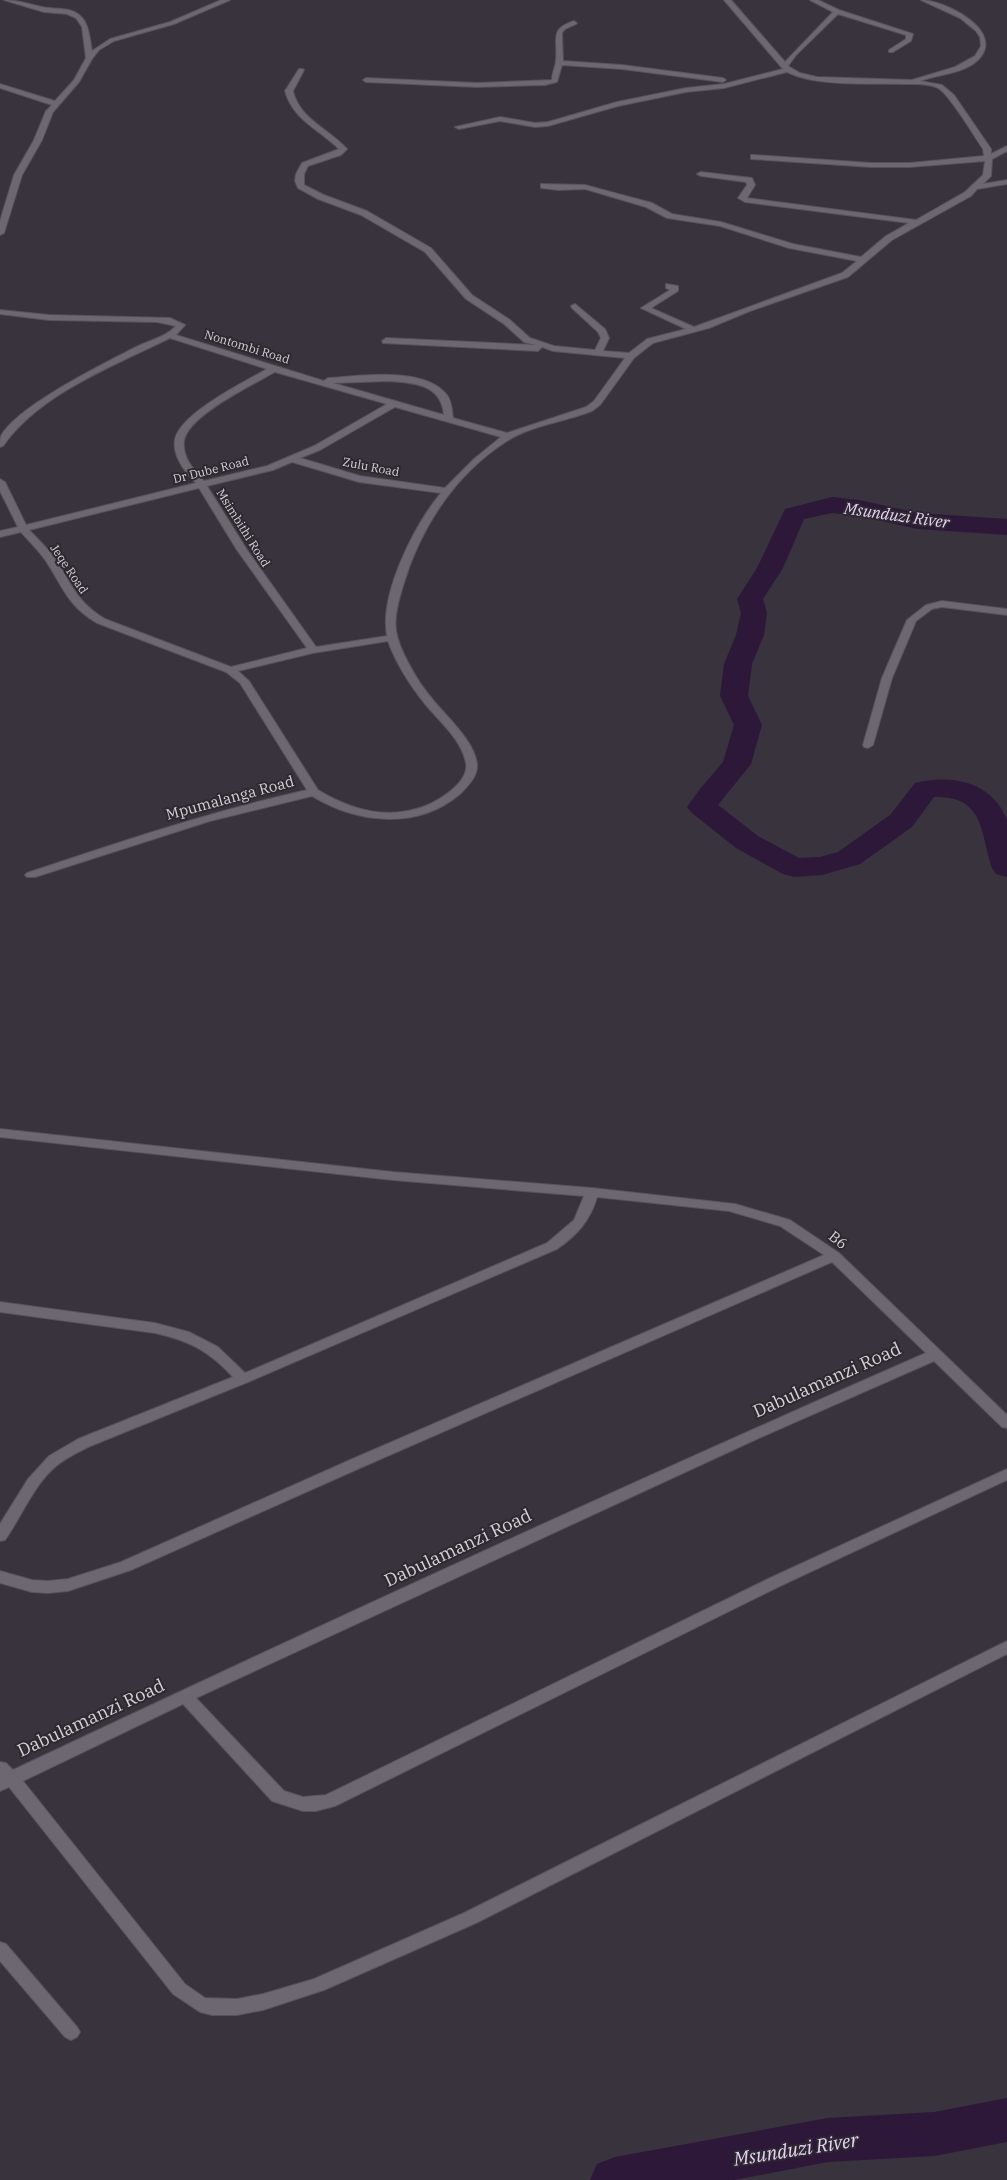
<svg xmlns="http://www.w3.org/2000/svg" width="1007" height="2180" viewBox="0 0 1007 2180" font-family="'IBM Plex Serif',serif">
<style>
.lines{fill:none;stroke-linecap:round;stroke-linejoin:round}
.river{fill:#2d183a;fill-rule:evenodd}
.minor-casing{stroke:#565259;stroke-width:2}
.minor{fill:#6d6771;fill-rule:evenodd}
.labels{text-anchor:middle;stroke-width:4;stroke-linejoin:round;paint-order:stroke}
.far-street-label{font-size:12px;fill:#d5d2d7;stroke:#2e2931}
.street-label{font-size:15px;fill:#d5d2d7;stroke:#2e2931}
.water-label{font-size:16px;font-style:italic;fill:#ead3fa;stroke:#2e2931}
.near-street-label{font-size:18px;fill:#d5d2d7;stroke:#2e2931}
.near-water-label{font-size:19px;font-style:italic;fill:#ead3fa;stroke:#2e2931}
</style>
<rect width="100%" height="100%" fill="#38333c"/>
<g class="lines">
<path class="river" d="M832,497L859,500L918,513L1007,519V535L918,529L859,516L832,513L804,519L783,568L763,599L767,613L764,635L752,664L748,696L762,725L751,764L718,805L758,836L799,858L820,857L838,852L890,815L915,783C951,774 992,781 1007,820V877L996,874L992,868C980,830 984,796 934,797L912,827L860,864L822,875L794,877L783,874L736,848L692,813L687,807L700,789L723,762L734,725L720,696L724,664L736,635L741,613L737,599L757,568L785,509Z
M1007,2098V2142L934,2156L828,2162L734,2180H590L597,2164L615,2157L828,2118L934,2112Z"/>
<g class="minor-casing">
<path id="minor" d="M4,0C17,0 29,4 42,7C51,9 60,8 69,10C89,15 89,34 92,51L110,39L170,22L221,0H230L174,24L114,41L99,50L92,59L79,82L53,112L42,140L22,175L4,233L0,235V221L14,175L34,140L46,111L52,105L0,88V84L55,101L74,80L86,58L82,27L76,18L67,14L44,12Z
M724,0H731L785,62L833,12L810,0H818L839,10L913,34L911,41L893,52H889V50L906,39V35L838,14L796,55L788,66L800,73L817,77L912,80L955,67L975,56L981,46L980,37L976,31L960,18L921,0C944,0 1007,31 978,60C963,74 939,74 920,81L942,85L954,95L991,149V154L1007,146V151L992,159L991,176L983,184L1007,180V184L977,189L971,196L892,240L848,277L750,311L709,328L653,343L634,358L600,405L592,411C564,422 532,425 507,441C455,474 420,528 403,586C399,600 394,615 396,631C398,643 404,655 410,666C416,678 424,689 433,700C447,717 476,743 477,765C478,776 467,787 460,794C418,830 358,824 312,796L210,821L35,877H27L25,875L27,873C120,842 212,811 307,790L240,683L226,672L97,623C68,606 64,589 46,561C39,551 29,541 21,532L0,537V531L18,527L0,491V479L5,482L26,525L196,483C185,472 172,456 175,439C181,413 244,382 267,369L170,338C115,365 39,394 3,446L0,447C0,443 0,439 1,436C17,406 105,363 136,347C150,340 166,337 176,326L157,322L49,320L0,314V310L49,315L170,318L185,325L176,335L324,381L328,378C361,376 424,366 447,395C452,402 452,410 453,418L507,433L586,407L594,401L625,358L553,351L542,347L538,351L383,343L382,341L386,338L536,345L524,342L504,324L466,299L425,252L361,215L318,199L298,188L295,181L296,174L302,163L339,149C319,129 293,120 285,91L299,69H303L304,70L293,91C300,120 328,128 347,149L341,155L308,166L304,174V185L324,195L367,211L431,248L472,295L510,320L530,338L554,346L595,350L601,338L598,332L572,308L571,306L575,304L605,329L609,338L603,351L629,353L647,339L686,329L641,308L670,290L666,288V284L678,286V291L651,308L694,327L842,273L857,261L789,248L720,226L667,218L646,207L585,189L559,190L541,188V184L585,185L652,203L672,214L721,222L793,244L861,257L886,236L909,223L745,202L738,198L747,185L746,182L701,176L697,174L701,172L752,178L755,185L747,198L916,220L965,192L983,175L985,161L910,167H871L751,159V155H754L871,163H910L984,156L983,149C974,136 950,95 938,88C929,83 914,84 904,84C870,83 817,87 787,72L724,88L686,92L618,106L548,126L535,127L500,121L459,129L455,127L500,117L535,123L548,122L617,102L686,88L724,84L783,69ZM275,372L387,404L314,446L267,466L204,481C194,470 182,458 184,441C187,416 254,384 275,372ZM389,381C415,383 441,384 444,415L333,383ZM395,407L501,437L474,459L445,488L360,476L300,458L320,450ZM292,462L359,482L441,493C415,524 379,594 387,636L316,647L247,550L207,486L273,470ZM199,488L237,550L307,648L231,667L105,619C74,600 72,583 53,556C46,547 37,538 29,530ZM388,641C396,664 410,685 425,704C439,721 462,740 466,763C470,784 433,805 416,809C381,819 348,808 318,790L249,681L238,671L313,653Z
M574,21L577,23L576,24L565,29L562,33L563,61L622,65L723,78L726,80L723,82L622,69L562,65L557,82L545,85L477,87L366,82L363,80L366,78L477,83L552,80C552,72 556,66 556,60C558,39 549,29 574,21Z
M942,601L1007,609V615L942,607L932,609L916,621L892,678L873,745L868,748L864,747L863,745L882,678L907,620L926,605Z
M0,1129L393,1172L592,1188L735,1204L790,1220L839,1253L1007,1415V1428L1002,1427L934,1361L759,1438L196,1698L284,1791L303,1797L326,1795L770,1578L1007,1469V1480L780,1586L335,1806L316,1811H303L272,1801L183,1704L23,1781L185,1984L205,1998L237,1999L263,1994L314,1979L464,1913L1007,1641V1654L476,1923L324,1990L263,2010L237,2015H212L200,2012L173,1994L9,1787L0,1791V1762L6,1763L13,1770C316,1627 620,1487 926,1353L832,1262L360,1468L131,1570L68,1591L48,1593L32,1592L0,1583V1571L32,1580L48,1581L68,1579L121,1562L350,1460L824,1255L780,1226L729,1211L597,1197C590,1221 577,1235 557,1249L248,1382L88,1447C77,1453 65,1458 55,1467C33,1486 22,1516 5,1540L0,1541V1524L28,1479L49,1456L78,1439L233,1377C209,1351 190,1341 155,1333L0,1312V1302L155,1323L189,1332L218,1347L245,1373L547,1243L574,1220L584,1196L393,1180L0,1137Z
M0,1942L6,1944L77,2027L80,2032L77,2037L71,2040L65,2037L0,1961Z"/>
</g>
<use href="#minor" class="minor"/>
</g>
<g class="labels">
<g class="far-street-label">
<text transform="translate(247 347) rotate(17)" y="4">Nontombi Road</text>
<text transform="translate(371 467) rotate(11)" y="4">Zulu Road</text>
<text transform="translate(211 470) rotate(-14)" y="4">Dr Dube Road</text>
<text transform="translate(243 528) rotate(58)" y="4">Msimbithi Road</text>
<text transform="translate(69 569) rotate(56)" y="4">Jeqe Road</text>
</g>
<g class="street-label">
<text transform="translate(230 798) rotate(-15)" y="5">Mpumalanga Road</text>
<text transform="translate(838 1240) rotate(39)" y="5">B6</text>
</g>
<g class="water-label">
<text transform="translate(897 515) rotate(8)" y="6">Msunduzi River</text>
</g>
<g class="near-street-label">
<text transform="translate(827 1380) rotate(-24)" y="6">Dabulamanzi Road</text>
<text transform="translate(458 1548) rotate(-25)" y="6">Dabulamanzi Road</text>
<text transform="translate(91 1718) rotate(-25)" y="6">Dabulamanzi Road</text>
</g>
<g class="near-water-label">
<text transform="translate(796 2149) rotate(-9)" y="7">Msunduzi River</text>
</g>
</g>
</svg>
